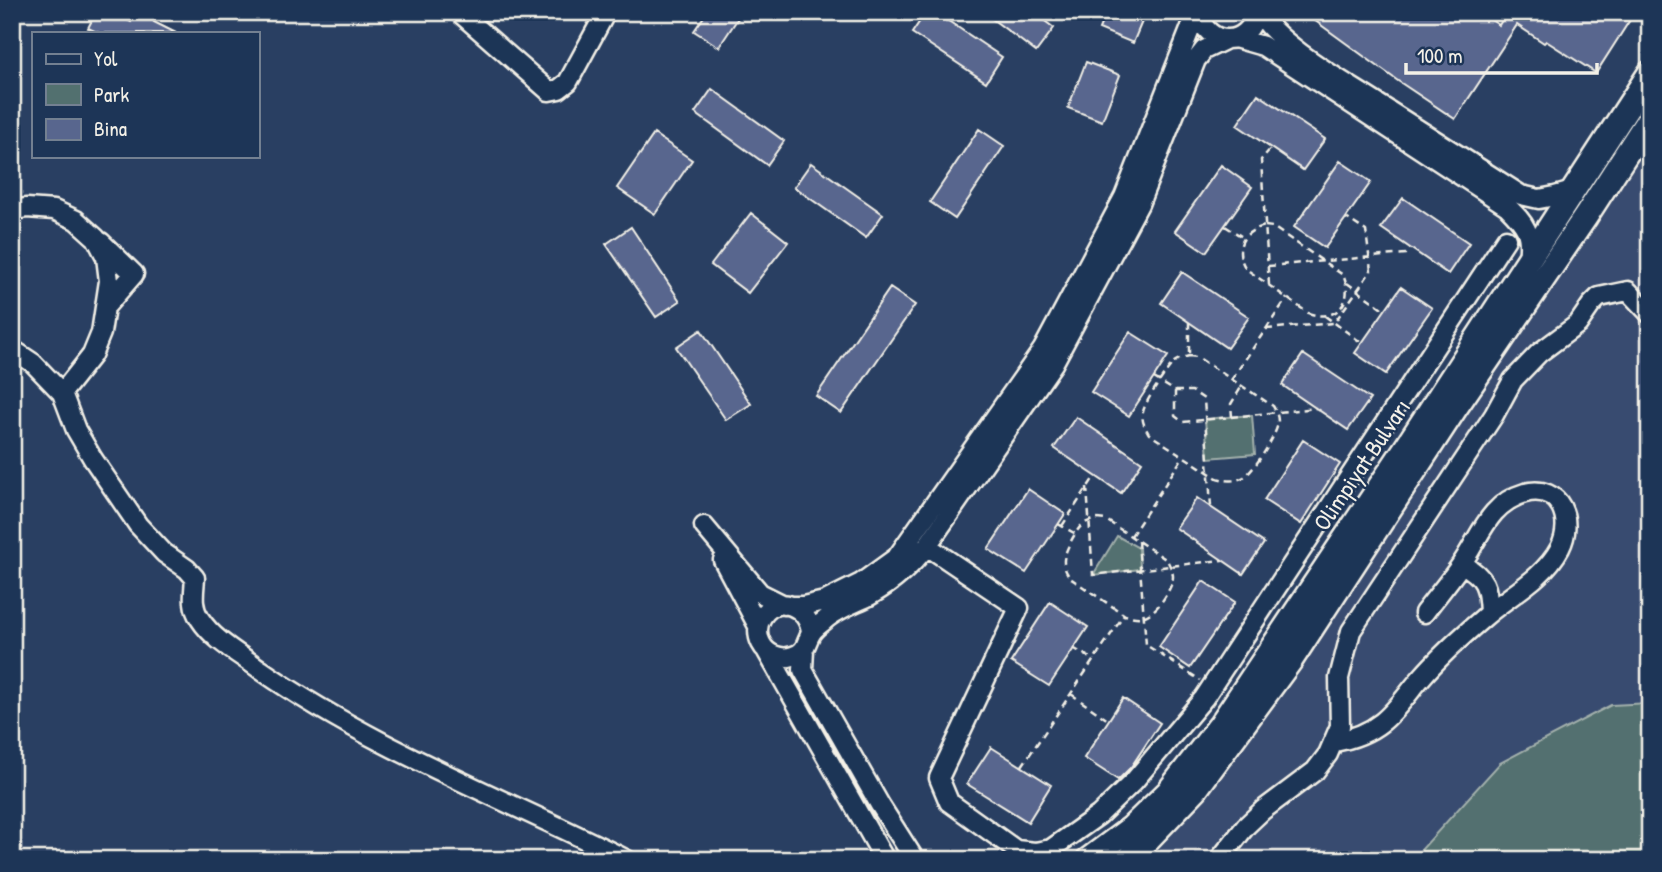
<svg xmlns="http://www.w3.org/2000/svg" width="1662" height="872" viewBox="0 0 1662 872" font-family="'Patrick Hand',sans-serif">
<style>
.built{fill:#374b6f}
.green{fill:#52706f;stroke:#a3b0ac;stroke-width:2}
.building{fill:#58668e;stroke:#f4f1e8;stroke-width:2}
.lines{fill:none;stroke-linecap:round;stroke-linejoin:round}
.minor-casing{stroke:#f4f1e8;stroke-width:23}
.major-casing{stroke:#f4f1e8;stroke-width:28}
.path{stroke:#f4f1e8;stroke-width:2.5;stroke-dasharray:7 5;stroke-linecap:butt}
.minor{stroke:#1d3557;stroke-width:18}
.major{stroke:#1d3557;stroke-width:23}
.labels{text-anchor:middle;stroke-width:5;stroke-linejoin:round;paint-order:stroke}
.street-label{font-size:24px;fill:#f4f1e8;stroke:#1d3557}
</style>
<rect width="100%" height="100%" fill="#293f62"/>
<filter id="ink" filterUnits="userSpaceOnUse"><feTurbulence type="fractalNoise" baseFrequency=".0143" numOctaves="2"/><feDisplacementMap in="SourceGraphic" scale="14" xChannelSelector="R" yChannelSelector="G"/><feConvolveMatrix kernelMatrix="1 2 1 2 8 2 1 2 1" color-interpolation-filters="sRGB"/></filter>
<g filter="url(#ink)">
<path class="built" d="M1650,133V703L1611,705L1500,763L1412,860H1149L1212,790L1303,660L1553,282Z"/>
<path class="green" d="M1252,415L1255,454L1208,458L1205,419Z
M1117,536L1139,548L1140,569L1093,575Z
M1650,703V860H1412L1500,763L1611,705Z"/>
<path class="building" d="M96,12H111L131,22L136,12H139L155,20L154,22L176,33H99L88,28Z
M707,12H742L719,47L694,31Z
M926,12H935L1002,57L986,82L912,33Z
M983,12H1033L1054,28L1036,52Z
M1106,12H1146L1133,43L1099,29Z
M1303,12H1479L1499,25L1507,12H1635L1596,73L1546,41L1544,43L1517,25L1455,119L1398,81Z
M1086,62L1120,75L1102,121L1068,108Z
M712,89L784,141L767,165L695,113Z
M1258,94L1325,139L1303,170L1237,125Z
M979,129L1004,146L955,219L930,202Z
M654,134L692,160L655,214L617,188Z
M1340,161L1371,182L1325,248L1294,227Z
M811,163L883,214L866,238L794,187Z
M1221,165L1252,187L1206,252L1175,231Z
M1403,198L1469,243L1448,274L1381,228Z
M751,213L788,242L748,293L711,265Z
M631,227L680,301L656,317L606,244Z
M1182,272L1249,317L1227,348L1161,303Z
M1401,287L1432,308L1386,374L1355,353Z
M890,288L915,305L841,413L816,396Z
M701,330L751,404L726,420L676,347Z
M1130,332L1168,356L1129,416L1091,392Z
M1303,354L1370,399L1348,430L1282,385Z
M1076,417L1142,462L1121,493L1054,448Z
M1303,440L1340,464L1301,524L1264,500Z
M1028,489L1065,514L1026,573L988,549Z
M1197,498L1264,543L1243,574L1176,528Z
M1203,581L1235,602L1190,668L1159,647Z
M1050,602L1088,627L1049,686L1011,662Z
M1123,698L1160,723L1131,767L1118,780L1084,758Z
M991,747L1051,785L1028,822L967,784Z"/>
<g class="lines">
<g class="minor-casing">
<path id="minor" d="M459,12L549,91L559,89L568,82L606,12
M1199,12C1205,48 1250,48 1256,12
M1259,12C1277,44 1341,80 1372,100C1422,132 1471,163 1521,195L1539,199L1555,196L1573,191
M1235,38L1263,46L1507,206C1526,225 1532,232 1528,260
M12,210L27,208L54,210L76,220L96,238L106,257L109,281L101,333L92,355L62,393
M101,242L134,274L107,305
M12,349L33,363L62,393L76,430L93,459L138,525L164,553L187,569L195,578C194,593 191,606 200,619C214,641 241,655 261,670C374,749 504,798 627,860
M704,526L760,593L784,605
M927,546L1019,608L939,778L949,802L1016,850L1035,852L1051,849L1099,815L1134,781L1204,698L1506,239
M723,560L758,626
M1462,564C1486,577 1488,587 1489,613
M793,606H803L825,601L861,583L897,557L1043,349L1124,197L1197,12
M811,633C809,606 777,593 762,617C757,625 757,635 761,643C767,655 781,660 793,656C808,651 805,642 812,632C815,628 820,624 824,621C836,609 856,603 871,595C895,581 910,567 927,546L1053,364L1139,204L1196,60L1204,50L1227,39
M804,649L803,670L880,805L915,860
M766,650L885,860
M1334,742C1352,739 1367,734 1382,722C1397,710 1408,693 1421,678C1439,657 1461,637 1482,619C1507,596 1543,580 1560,548C1574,521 1561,484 1525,493C1487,504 1480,539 1460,566C1449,582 1436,597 1424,613
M1219,860L1246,826L1263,810L1315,771L1328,754L1340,726L1339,678L1351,631L1494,415L1513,380L1539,353L1578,324L1591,305L1599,297L1628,291L1650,314"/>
</g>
<g class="major-casing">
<path id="major" d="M1088,860L1131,828L1168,792L1221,724L1405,449L1650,73
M1128,860L1196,789L1291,660L1456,407L1586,216L1650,117"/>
</g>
<path class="path" d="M1225,226L1244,238
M1265,226L1273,227L1343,275C1355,302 1336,323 1308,313L1246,269C1233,249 1242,231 1265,226Z
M1268,266L1406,254L1410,248
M1347,283L1385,310
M1269,285L1261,160L1271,148
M1325,316L1362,343
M1189,322V356
M1266,329L1334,323L1371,271L1366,231L1346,218
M1189,356L1197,357L1273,406C1276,411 1278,416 1278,422C1278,433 1254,471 1244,477C1235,482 1227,481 1217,478L1149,434C1145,427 1141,421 1143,412C1144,403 1166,371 1173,363C1177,359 1183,358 1189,356Z
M1154,378L1175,391V416L1183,422L1316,408
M1232,379L1287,298
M1175,391H1192L1204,399L1211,507
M1232,417L1231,404L1242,386
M1087,487L1093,575L1222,560
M1097,519L1106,520L1167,560C1170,566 1173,571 1173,577C1172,590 1155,615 1142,617C1136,618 1130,616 1125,615L1070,578C1067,573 1064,569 1064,562C1063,554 1075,532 1081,526C1085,522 1092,520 1097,519Z
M1058,524L1076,534
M1062,526L1095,476
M1131,536L1183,457
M1138,541L1146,645L1200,680
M1073,648L1094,660
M1071,694L1108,720
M1022,766L1124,615"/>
<use href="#minor" class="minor"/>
<use href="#major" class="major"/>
</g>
</g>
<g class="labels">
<g class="street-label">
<text transform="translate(1362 465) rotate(-56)" y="8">Olimpiyat Bulvarı</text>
</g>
</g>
<rect width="1662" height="872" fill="none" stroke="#1d3557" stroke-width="42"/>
<rect x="21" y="21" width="1620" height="830" fill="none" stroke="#f4f1e8" stroke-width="2.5" filter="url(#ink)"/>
<rect x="32" y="32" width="228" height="126" fill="#1d3557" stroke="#738091" stroke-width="2"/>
<rect x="46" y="54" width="35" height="10" fill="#1d3557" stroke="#738091" stroke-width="2"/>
<text x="94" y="66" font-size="21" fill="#f4f1e8">Yol</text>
<rect x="46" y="84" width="35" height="21" fill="#52706f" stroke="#738091" stroke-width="2"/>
<text x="94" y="102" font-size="21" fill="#f4f1e8">Park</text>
<rect x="46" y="119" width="35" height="21" fill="#58668e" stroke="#738091" stroke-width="2"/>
<text x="94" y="136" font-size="21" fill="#f4f1e8">Bina</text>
<path d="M1406 63v10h191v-10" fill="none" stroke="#f4f1e8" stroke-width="3.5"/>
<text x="1417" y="63" font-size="21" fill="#f4f1e8" stroke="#1d3557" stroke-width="5" paint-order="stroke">100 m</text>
</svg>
